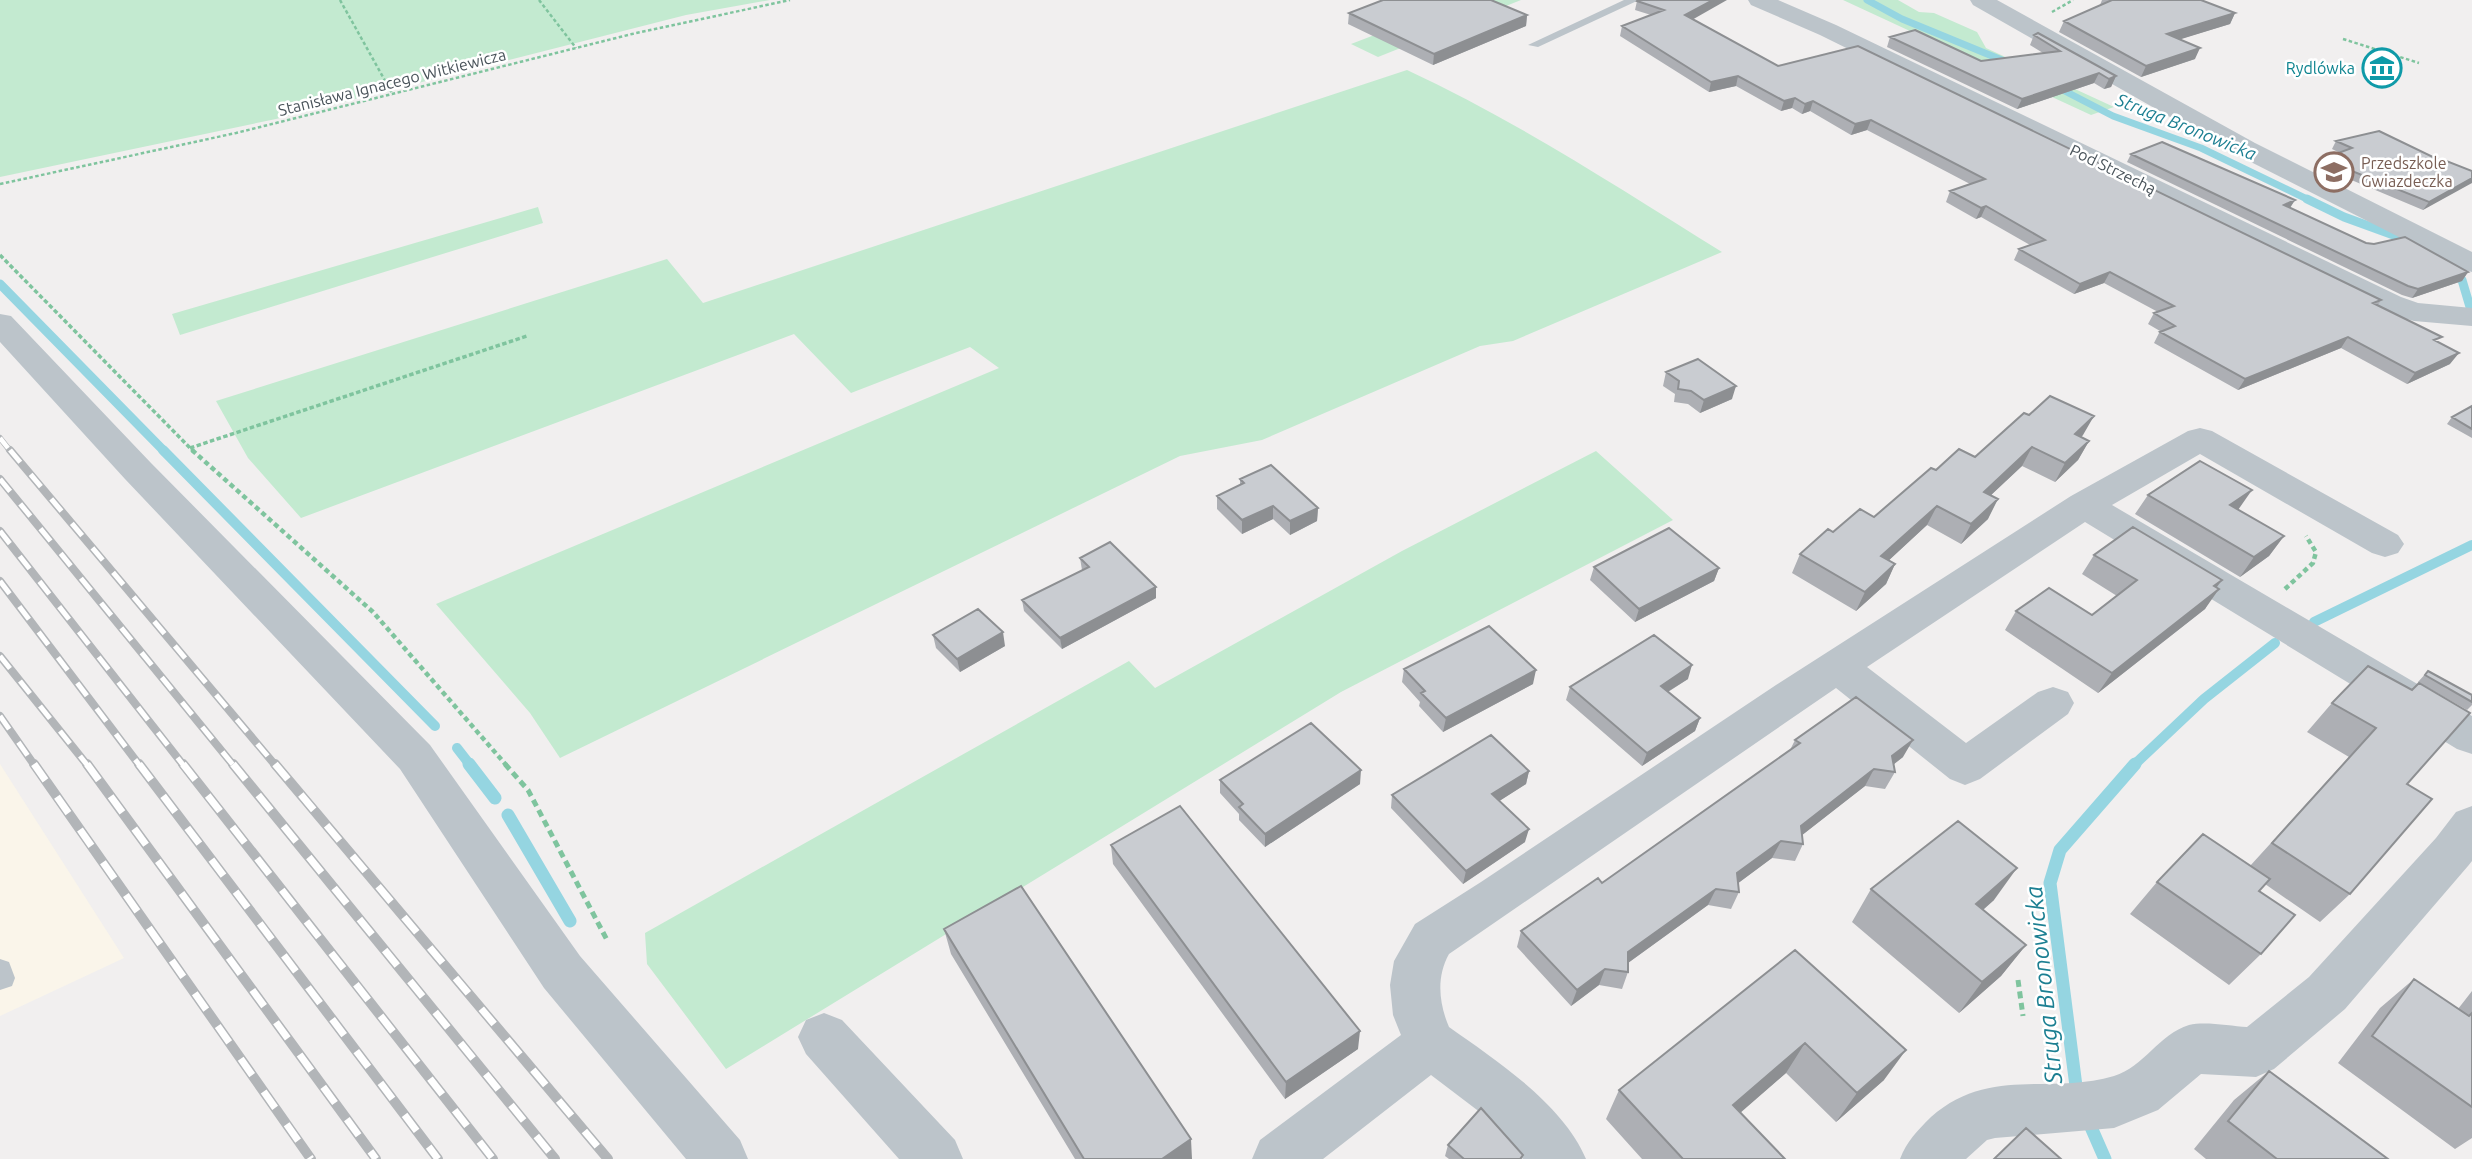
<svg xmlns="http://www.w3.org/2000/svg" width="2472" height="1159" viewBox="0 0 2472 1159" font-family="Ubuntu,sans-serif">
<style>
.commercial{fill:#faf5ea}
.green{fill:#c3ead0}
.lines{fill:none;stroke-linecap:round;stroke-linejoin:round}
.stream-far3{stroke:#95d5e1;stroke-width:7}
.stream-far2{stroke:#95d5e1;stroke-width:9}
.stream-far1{stroke:#95d5e1;stroke-width:10}
.stream{stroke:#95d5e1;stroke-width:13}
.path-far3{stroke:#7fc49e;stroke-width:2.5;stroke-dasharray:3.5 2.5;stroke-linecap:butt}
.path-far2{stroke:#7fc49e;stroke-width:3.5;stroke-dasharray:4.5 2.5;stroke-linecap:butt}
.path-far1{stroke:#7fc49e;stroke-width:4.5;stroke-dasharray:5 3.5;stroke-linecap:butt}
.path{stroke:#7fc49e;stroke-width:5;stroke-dasharray:7 4.5;stroke-linecap:butt}
.service{fill:#bcc4ca;fill-rule:evenodd}
.minor{fill:#bcc4ca;fill-rule:evenodd}
.rail-far2-casing{stroke:#b2b5b8;stroke-width:6}
.rail-far1-casing{stroke:#b2b5b8;stroke-width:8}
.rail-casing{stroke:#b2b5b8;stroke-width:10}
.rail-far2{stroke:#fff;stroke-width:4.5;stroke-dasharray:13;stroke-linecap:butt}
.rail-far1{stroke:#fff;stroke-width:5;stroke-dasharray:16;stroke-linecap:butt}
.rail{stroke:#fff;stroke-width:7;stroke-dasharray:20;stroke-linecap:butt}
.wall{fill:#adafb4}
.shaded-wall{fill:#8d8f92}
.building{fill:#c9ccd1;stroke:#8d8f92;stroke-width:2}
.labels{text-anchor:middle;stroke-width:5;stroke-linejoin:round;paint-order:stroke}
.far-culture-label{font-size:16px;fill:#0d838f;stroke:#fff;text-anchor:end}
.far-street-label{font-size:16px;fill:#49535a;stroke:#fff}
.far-education-label{font-size:16px;fill:#785e54;stroke:#fff;text-anchor:start}
.far-water-label{font-size:18px;font-style:italic;fill:#1c7f92;stroke:#fff}
.near-water-label{font-size:24px;font-style:italic;fill:#1c7f92;stroke:#fff}
</style>
<rect width="100%" height="100%" fill="#f1efef"/>
<path class="commercial" d="M0,764L124,958L0,1016Z"/>
<path class="green" d="M0,0H770L686,15L276,119L0,177Z
M1466,0H1521L1378,57L1351,44Z
M1843,0H1898L1919,12L1934,13L1977,32L1986,48L2114,107L2091,115Z
M1407,70C1517,121 1619,188 1722,252L1513,341L1480,346L1262,440L1180,456L560,758L530,713L436,604L999,368L970,347L851,393L794,334L301,518L248,458L216,401L667,259L703,303Z
M538,207L543,223L180,335L172,314Z
M1596,451L1673,520L1341,692L726,1069L647,964L645,933L1129,661L1155,688L1402,551Z"/>
<g class="lines">
<path class="stream-far3" d="M1867,0L1902,19L2014,65
M2057,87L2113,116L2201,148L2311,201"/>
<path class="stream-far2" d="M2307,199L2344,217L2410,241
M2454,272L2462,280L2470,307
M0,284L165,452"/>
<path class="stream-far1" d="M163,450L435,726
M2314,622L2472,545
M457,748L471,766
M2133,766L2204,699L2275,643"/>
<path class="stream" d="M469,764L495,798
M508,815L570,921
M2077,1094L2050,883L2060,850L2135,764
M2087,1118L2105,1159"/>
<path class="path-far3" d="M340,0L393,95
M539,0L576,48
M2052,12L2073,0
M2343,39L2419,63
M2339,63L2354,68
M0,184L236,133L632,34L790,0"/>
<path class="path-far2" d="M0,255L194,452
M190,448L527,336"/>
<path class="path-far1" d="M192,450L373,612L507,766
M2285,589L2313,563L2316,552L2306,536"/>
<path class="path" d="M505,764L528,790L607,940
M2018,980L2023,1016"/>
<path class="service" d="M1624,0H1639L1538,47L1528,45Z
M0,959L9,962L15,978L12,986L0,990Z"/>
<path class="minor" d="M1748,0H1778L1836,25L2401,297L2418,303L2472,308V326L2414,321L2379,311L1820,35L1751,5Z
M1970,0H1997L2255,143L2472,252V272L2462,269L2237,155L1973,5Z
M0,314L11,316L151,463L430,745L580,956L740,1140L748,1159H686L544,988L400,769L125,479L0,342Z
M2200,428L2212,431L2398,535L2404,544L2398,553L2385,557L2372,553L2200,454L2112,505L2472,716V754L2457,749L2085,522L1867,667L1966,743L2038,692L2053,687L2068,692L2074,703L2068,714L1980,779L1965,785L1950,779L1836,688L1449,954C1436,977 1439,1004 1449,1027C1497,1061 1563,1104 1586,1159H1523L1485,1116L1431,1075L1323,1159H1252L1260,1140L1401,1035L1393,1015L1390,985L1394,961L1415,924L1481,882L1776,685L2071,496L2188,431Z
M2472,806V861L2468,866L2345,1009L2274,1069L2256,1077L2201,1074L2158,1110L2114,1128L1995,1138L1987,1140L1966,1159H1900C1907,1141 1917,1131 1931,1117C1989,1066 2049,1095 2114,1076C2144,1067 2159,1034 2189,1025C2205,1021 2230,1026 2247,1027L2309,977L2436,838L2456,812Z
M824,1013L842,1020L955,1140L963,1159H899L806,1054L798,1037L806,1020Z"/>
<g class="rail-far2-casing">
<path id="rail-far2" d="M0,438L11,452"/>
</g>
<g class="rail-far1-casing">
<path id="rail-far1" d="M10,450L276,766
M0,479L234,766
M0,531L184,766
M0,581L140,766
M0,656L88,766
M0,716L35,766"/>
</g>
<g class="rail-casing">
<path id="rail" d="M34,764L311,1159
M87,764L376,1159
M139,764L438,1159
M183,764L493,1159
M233,764L555,1159
M275,764L608,1159"/>
</g>
<use href="#rail-far2" class="rail-far2"/>
<use href="#rail-far1" class="rail-far1"/>
<use href="#rail" class="rail"/>
</g>
<path class="wall" d="M2102,0H2201L2235,13L2230,24L2180,39L2195,59L2141,77L2059,32L2064,21L2100,5Z
M1637,1L1693,19L1778,66L2381,300L2378,305L2438,342L2450,364L2407,384L2341,348L2238,390L2154,343L2160,331L2148,324L2154,313L2158,312L2104,283L2074,294L2014,260L2019,249L2030,245L1981,217L1976,219L1946,202L1950,191L1970,184L1867,130L1851,135L1810,111L1802,114L1792,108L1781,111L1736,86L1709,92L1620,36L1622,26L1651,15L1635,10Z
M1349,13L1527,15L1526,26L1433,65L1348,24Z
M2034,35L2116,76L2111,87L2104,89L2094,83L2017,109L1887,47L1890,37L1981,61L2043,53L2030,45Z
M2336,141L2441,161L2472,171L2423,210L2318,166L2322,159L2340,153L2332,149Z
M2131,154L2295,200L2290,208L2366,243L2468,272L2462,281L2412,298L2402,295L2127,162Z
M1666,372L1732,399L1700,413L1688,404L1674,402L1675,394L1663,386Z
M2472,406V438L2447,424L2452,417Z
M2083,435L2081,437L2089,441L2078,460L2055,482L2022,466L1991,495L1988,519L1961,544L1927,525L1889,560L1895,564L1886,584L1856,611L1792,573L1800,554L1833,532L1874,517L1936,470L1975,457Z
M1240,479L1318,508L1317,521L1290,535L1273,519L1242,534L1217,509V496L1240,485Z
M2148,495L2238,510L2284,536L2269,556L2240,577L2135,514Z
M2094,555L2222,580L2217,587L2205,609L2098,693L2005,630L2016,611L2092,615L2117,596L2082,574Z
M1080,558L1156,598L1062,649L1024,611L1022,600L1082,570Z
M1594,567L1719,568L1714,581L1635,622L1590,580Z
M933,635L1005,646L960,672L936,648Z
M2368,666L2407,784L2350,894L2320,922L2265,884L2259,891L2261,954L2229,985L2130,914L2157,882L2250,866L2349,757L2307,732L2332,703Z
M1404,669L1533,684L1443,732L1419,706L1420,702L1402,682Z
M2428,671L2472,695V705L2467,710L2418,682Z
M1688,679L1668,692L1700,718L1695,731L1642,766L1566,700L1570,687Z
M1795,740L1903,757L1893,765L1895,772L1885,789L1865,786L1802,835L1803,844L1795,861L1772,858L1738,883L1739,892L1731,909L1708,905L1628,963V972L1622,989L1599,985L1571,1006L1517,947L1521,931L1602,883L1790,750Z
M1529,771L1526,784L1499,801L1525,842L1463,884L1391,808L1392,795Z
M1220,780L1360,784L1265,847L1239,820V814L1220,793Z
M1111,845L1358,1049L1285,1099L1113,864Z
M1871,889L1994,900L1983,910L2026,945L2001,976L1959,1013L1852,922Z
M944,929L1192,1159H1075L951,954Z
M1795,950L1884,1080L1836,1122L1786,1073L1740,1112L1785,1159H1642L1606,1119L1619,1090Z
M2414,979L2458,1009L2472,991V1138L2455,1149L2338,1063L2380,1008Z
M2269,1071L2388,1159H2206L2194,1149L2234,1100Z
M1448,1145L1523,1155L1522,1159H1449L1445,1156Z"/>
<path class="shaded-wall" d="M1713,0H1727L1683,25L1685,15Z
M2235,13L2230,24L2162,45L2167,34Z
M1527,15L1526,26L1433,65L1434,54Z
M2200,48L2195,59L2141,77L2146,66Z
M2099,73L2094,83L2017,109L2022,99Z
M1738,76L1736,86L1709,92L1711,82Z
M2116,76L2111,87L2104,89L2109,79Z
M1795,98L1792,108L1781,111L1784,101Z
M1813,101L1810,111L1802,114L1805,104Z
M1871,120L1867,130L1851,135L1855,124Z
M2472,178V183L2423,210L2429,202Z
M2295,200L2289,209L2284,205Z
M1986,206L1981,217L1976,219L1981,208Z
M2110,272L2104,283L2074,294L2080,284Z
M2468,272L2462,281L2412,298L2418,289Z
M2348,337L2341,348L2238,390L2245,379Z
M2459,353L2450,364L2407,384L2415,373Z
M1736,386L1732,399L1700,413L1704,400Z
M2094,416L2083,435L2064,454L2075,434Z
M2089,441L2078,460L2055,482L2065,463Z
M2032,447L2022,466L1974,511L1984,492Z
M2252,490L2238,510L2230,505Z
M1998,499L1988,519L1961,544L1971,524Z
M1273,506V519L1242,534V520Z
M1937,506L1927,525L1872,576L1881,556Z
M1318,508L1317,521L1290,535V521Z
M2284,536L2269,556L2240,577L2254,557Z
M1895,564L1886,584L1856,611L1865,592Z
M1719,568L1714,581L1635,622L1639,609Z
M2222,580L2210,596L2219,589L2205,609L2098,693L2112,673Z
M1156,587V598L1062,649L1060,638Z
M1003,632L1005,646L960,672L957,659Z
M1692,665L1688,679L1656,699L1661,686Z
M1536,670L1533,684L1443,732L1446,718Z
M1700,718L1695,731L1642,766L1647,753Z
M1913,740L1903,757L1886,770L1892,756Z
M1874,769L1865,786L1792,843L1801,826Z
M1361,770L1360,784L1265,847V834Z
M1529,771L1526,784L1490,807L1492,794Z
M1529,829L1525,842L1463,884L1466,871Z
M1781,841L1772,858L1729,890L1737,873Z
M2017,868L1994,900L1953,936L1976,904Z
M1716,889L1708,905L1621,968L1628,952Z
M2026,945L2001,976L1959,1013L1982,982Z
M1605,969L1599,985L1571,1006L1577,990Z
M1360,1031L1358,1049L1285,1099L1286,1082Z
M1805,1043L1786,1073L1716,1134L1733,1105Z
M1906,1050L1884,1080L1836,1122L1857,1093Z
M1191,1139L1192,1159H1162Z"/>
<path class="building" d="M1383,0H1491L1527,15L1434,54L1349,13Z
M1638,0H1713L1685,15L1778,66L1858,46L2381,300L2373,303L2442,337L2434,340L2459,353L2415,373L2348,337L2245,379L2160,332L2175,326L2154,313L2174,306L2110,272L2080,284L2019,249L2045,240L1986,206L1981,208L1950,191L1985,179L1871,120L1855,124L1813,101L1805,104L1795,98L1784,101L1738,76L1711,82L1622,26L1664,10L1637,1Z
M2112,0H2201L2235,13L2167,34L2200,48L2146,66L2064,21Z
M1915,30L1981,61L2060,51L2034,35L2038,33L2116,76L2109,79L2099,73L2022,99L1890,37Z
M2379,131L2441,161L2444,160L2472,171V178L2429,202L2322,159L2352,148L2336,141Z
M2162,142L2295,200L2284,205L2366,243L2374,244L2405,237L2468,272L2418,289L2408,286L2131,154Z
M1698,359L1736,386L1704,400L1691,391L1678,389L1679,381L1666,372Z
M2050,396L2094,416L2075,434L2089,441L2065,463L2032,447L1984,492L1998,499L1971,524L1937,506L1881,556L1895,564L1865,592L1800,554L1828,529L1833,532L1860,509L1874,517L1931,468L1936,470L1959,449L1975,457L2024,413L2029,415Z
M2472,406V429L2452,417Z
M2200,461L2252,490L2230,505L2284,536L2254,557L2148,495Z
M1271,465L1318,508L1290,521L1273,506L1242,520L1217,496L1244,483L1240,479Z
M2133,527L2222,580L2214,586L2219,589L2112,673L2016,611L2049,588L2092,615L2137,580L2094,555Z
M1669,528L1719,568L1639,609L1594,567Z
M1110,542L1156,587L1060,638L1022,600L1089,567L1080,558Z
M978,609L1003,632L957,659L933,635Z
M1489,626L1536,670L1446,718L1421,693L1425,691L1404,669Z
M1654,635L1692,665L1661,686L1700,718L1647,753L1570,687Z
M2368,666L2412,690L2419,683L2470,713L2407,784L2432,799L2350,894L2272,843L2376,728L2332,703Z
M2428,671L2472,695V702L2425,675Z
M1856,697L1913,740L1892,756L1895,772L1874,769L1801,826L1803,844L1781,841L1737,873L1739,892L1716,889L1628,952V972L1605,969L1577,990L1521,931L1598,878L1602,883L1800,743L1795,740Z
M1311,723L1361,770L1265,834L1239,807L1243,804L1220,780Z
M1491,735L1529,771L1492,794L1529,829L1466,871L1392,795Z
M1180,806L1360,1031L1286,1082L1111,845Z
M1958,821L2017,868L1976,904L2026,945L1982,982L1871,889Z
M2203,834L2270,879L2259,891L2295,915L2261,954L2157,882Z
M1021,886L1191,1139L1162,1159H1084L944,929Z
M1795,950L1906,1050L1857,1093L1805,1043L1733,1105L1785,1159H1683L1619,1090Z
M2414,979L2469,1016L2472,1013V1107L2372,1036Z
M2269,1071L2388,1159H2277L2228,1121Z
M1481,1108L1523,1155L1520,1159H1464L1448,1145Z
M2026,1128L2061,1159H1994Z"/>
<defs>
<g id="museum-ring" transform="scale(2.0125)"><circle r="9.5" fill="#fff" stroke="#0f9aa8" stroke-width="1.5"/><path d="M0-6L6-3V-2H-6V-3ZM-5-1h2V3h-2ZM-1-1h2V3h-2ZM3-1h2V3H3ZM-6 4H6V6H-6Z" fill="#0f9aa8"/></g>
<g id="school-ring" transform="scale(2.0125)"><circle r="9.5" fill="#fff" stroke="#8d6e63" stroke-width="1.5"/><path d="M0-5L7-2L0 1L-7-2ZM-4 1L0 2.5L4 1V4Q0 6-4 4Z" fill="#8d6e63"/></g>
</defs>
<g fill-rule="evenodd">
<use href="#museum-ring" x="2382" y="68"/>
<use href="#school-ring" x="2334" y="172"/>
</g>
<g class="labels">
<g class="far-culture-label">
<text x="2355" y="74">Rydlówka</text>
</g>
<g class="far-street-label">
<text transform="translate(392 82) rotate(-14)" y="6">Stanisława Ignacego Witkiewicza</text>
<text transform="translate(2113 169) rotate(26)" y="6">Pod Strzechą</text>
</g>
<g class="far-education-label">
<text x="2361" y="169">Przedszkole<tspan x="2361" dy="18">Gwiazdeczka</tspan></text>
</g>
<g class="far-water-label">
<text transform="translate(2186 127) rotate(22)" y="6">Struga Bronowicka</text>
</g>
<g class="near-water-label">
<text transform="translate(2044 985) rotate(-96)" y="8">Struga Bronowicka</text>
</g>
</g>
</svg>
